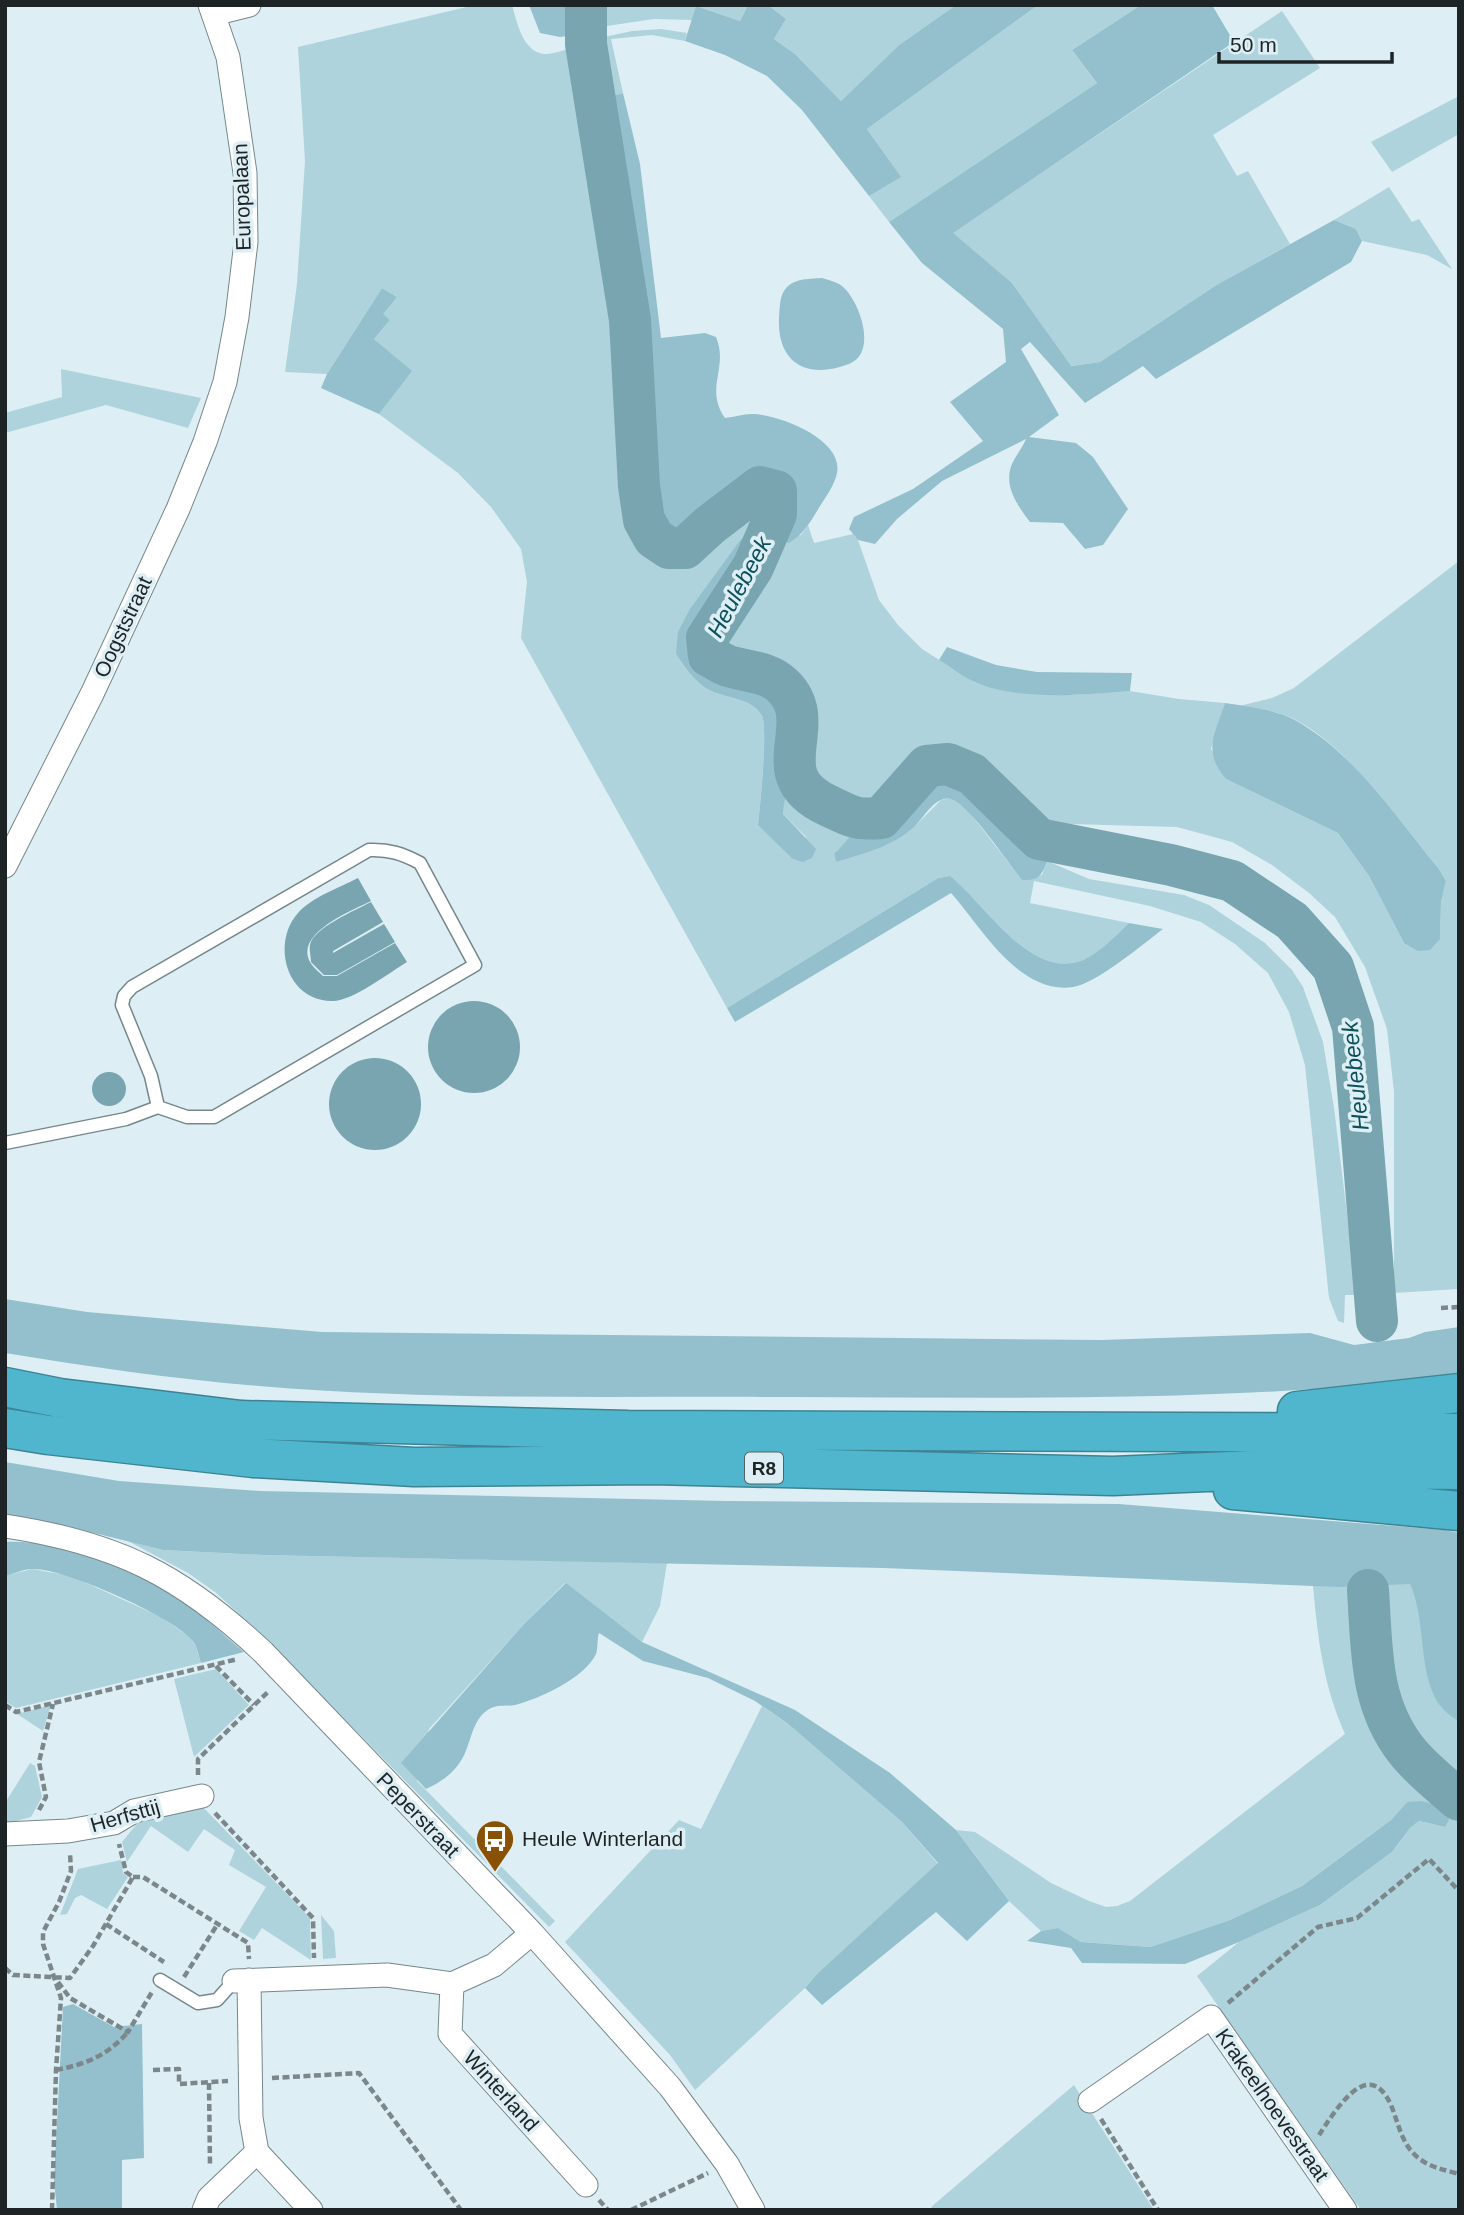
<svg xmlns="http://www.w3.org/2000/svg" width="1464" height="2215" viewBox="0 0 1464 2215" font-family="Helvetica,sans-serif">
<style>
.green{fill:#aed3dc}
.forest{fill:#93c0cc}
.water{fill:#78a5b0}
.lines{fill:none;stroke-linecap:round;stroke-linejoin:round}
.river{stroke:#78a5b0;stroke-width:42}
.lane-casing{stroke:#76878b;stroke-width:15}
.street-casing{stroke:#76878b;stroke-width:25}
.highway-casing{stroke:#3e8393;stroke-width:41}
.path{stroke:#7b878a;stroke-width:4.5;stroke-dasharray:7 3.5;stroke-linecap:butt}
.lane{stroke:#fff;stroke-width:12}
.street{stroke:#fff;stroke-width:23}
.highway{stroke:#4fb6cd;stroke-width:38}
.labels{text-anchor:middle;stroke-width:7;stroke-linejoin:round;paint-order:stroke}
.shield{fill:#ddeff4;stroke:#576164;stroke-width:2}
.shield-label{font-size:19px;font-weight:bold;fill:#1e2426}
.street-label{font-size:21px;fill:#1e2426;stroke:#ddeff4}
.poi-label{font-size:21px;fill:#1e2426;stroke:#ddeff4;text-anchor:start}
.water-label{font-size:23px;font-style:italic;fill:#0d4f5c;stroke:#ddeff4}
</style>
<rect width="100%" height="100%" fill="#ddeff4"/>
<path class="green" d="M475,5H512C517,22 523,53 545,54C556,54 569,48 579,46L608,253H613L633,484C639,521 642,569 693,554L750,502L761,499L765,501C769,517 760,532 754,546L749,538L741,539L676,654C684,666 692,678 704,687C720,699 752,696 762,716C768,729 760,806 758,825L807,838L783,814V804L788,787L832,817L874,832C844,833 856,838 834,853L836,862L915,826L941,800L951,798L966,808L1022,880L1042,875L1047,861L1089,879L1184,895L1209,905L1265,943L1292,970L1303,987L1323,1042L1334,1108L1357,1295H1345L1344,1323L1338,1321L1329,1298L1305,1065L1289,1012L1268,973L1235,944L1201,922L1150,906L1034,881L1030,903L1129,923C1115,936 1101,953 1083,960C1030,981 986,904 950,876L938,878L727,1008L521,638L527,582L521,549L491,507L458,473L379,414L411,371L374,339L390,320L382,314L397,297L382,288L327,374L285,372L297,284L305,161L298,47Z
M594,5H748L740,21L696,6L692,20L654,19L593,28Z
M768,5H956L899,45L841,101L795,54L774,39L786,19Z
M1038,5H1141L1072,50L1097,83L889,222L869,196L900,176L867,129Z
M1282,11L1320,68L1213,135L1237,176L1248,171L1290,244L1218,284L1100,362L1070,366L1012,283L952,233Z
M661,29L687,33L685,41L652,35L611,39L623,93L605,98L595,39L632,31Z
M1459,96V134L1392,172L1371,142Z
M1389,187L1412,222L1419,219L1452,269L1427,255L1362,241L1356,229L1334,220Z
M61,369L201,398L188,428L106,405L5,433V413L62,397Z
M808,525L814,543L853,534L858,540L879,600L898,625L922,649L976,683L1013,691L1076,695L1130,691L1179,699L1225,703L1211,749L1226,779L1338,833L1369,876L1404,943L1440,939L1441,902L1446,881L1439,869C1399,821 1349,746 1292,718C1277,711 1256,709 1239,706L1272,698L1294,688L1459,561V1289L1394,1293V1092L1387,1029L1365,967L1335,917L1309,893L1272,865L1232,842L1177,827L1035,823C1000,795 972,753 922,755C904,769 895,799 876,807C855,816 806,792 802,769C801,758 806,748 807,737C812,684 770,663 726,656L720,648L719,633L743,597L776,532L780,540L801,535Z
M128,1541L163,1550L263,1555L667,1563L660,1606L642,1642L565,1583L524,1624L429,1729L417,1781L555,1921L549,1927L257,1630L215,1592L188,1573Z
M32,1569L71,1576L159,1616L190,1637L196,1647L201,1663L16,1708L5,1701V1576Z
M1382,1584H1410L1418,1601L1422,1633L1441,1707L1459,1722V1780C1448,1772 1433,1764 1425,1754C1383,1704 1386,1646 1382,1584Z
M1313,1586H1356C1359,1642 1359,1700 1392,1748C1410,1773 1436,1792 1459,1812V2210H1361L1197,1976L1239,1942L1320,1905L1392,1852L1410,1828L1419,1821L1445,1827L1407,1802L1391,1820L1302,1886L1230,1920L1152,1947L1081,1942L1058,1928L1041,1931L1009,1901L956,1830L975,1832L1051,1883L1089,1901L1106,1907L1117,1906L1130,1901L1345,1734C1323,1684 1318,1640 1313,1586Z
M216,1669L249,1705L194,1757L174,1679Z
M51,1705L43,1731L17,1714Z
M762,1706L787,1723L902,1822L938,1864L818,1973L805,1988L695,2090L670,2055L565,1942L679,1820L701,1829Z
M30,1763L35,1766L42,1797L31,1817L5,1824V1803Z
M201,1805L310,1918L311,1960L262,1928L254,1940L239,1931L266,1887L229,1865L235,1850L204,1829L188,1852L151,1826L127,1862L122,1842L140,1820Z
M121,1860L123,1873L128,1877L107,1909L81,1895L75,1898L67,1914L60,1915L78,1869Z
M321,1915L334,1931L336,1958L323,1959Z
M1074,2085L1154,2210H933L931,2207Z"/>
<path class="forest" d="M529,5H581V34L560,37L540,33Z
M748,5H768L786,19L774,39L795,54L841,101L899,45L956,5H1038L867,129L901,177L869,196L802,110L767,76L725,55L685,41L696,6L740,21Z
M1141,5H1212L1234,42L953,233L1012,283L1071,366L1100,362L1218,284L1334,220L1356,229L1362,241L1351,262L1156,379L1143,366L1085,403L1030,342L1021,349L1059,415L1029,437L1076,443L1093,457L1128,509L1103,545L1085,549L1063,523L1030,522C1017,505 1003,485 1012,464C1016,455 1023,447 1026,439L942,481L897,519L875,544L858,540L849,529L854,517L913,489L983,441L950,402L1006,362L1003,329L922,263L889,222L1097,83L1072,50Z
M623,93L640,164L661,338L705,333L716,337C729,368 704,388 725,418C734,417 743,414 752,414C778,414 844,439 837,473C835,484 826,497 820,506C811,521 804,534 789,543L780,540L776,532L789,491L775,477L761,480L683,537L673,540C659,530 652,518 649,500C641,452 642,401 638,351C631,266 617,182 605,98Z
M822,278C828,280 837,282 842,286C860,301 878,353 849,364C807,380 777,363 779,318C780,307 779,295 787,287C796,278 810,279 822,278Z
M382,288L397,297L383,314L390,320L374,339L412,371L379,414L321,388L327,374Z
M749,538L754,546C741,567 690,633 699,654C705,667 729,672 742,675C757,679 775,683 784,697C795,714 792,768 788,788C786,798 783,804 783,814L816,849L812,858L803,862L793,859L758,825C760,806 768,730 762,716C752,696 720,699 704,687C692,678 684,666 676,654L678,632L690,609L741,539Z
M947,647L996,665L1037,672L1132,673L1130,691C1083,695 1021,701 977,683C964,678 951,667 939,660Z
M1225,703C1244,706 1276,710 1293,719C1354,752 1396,817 1439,869L1446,881L1441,902L1440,939L1430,950L1418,951L1404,943L1369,876L1338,833L1226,779C1202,751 1215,734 1225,703Z
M930,774C941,773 953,775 963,780C987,791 1027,840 1047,861C1042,876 1038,881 1022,880C1009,864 968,803 951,799C935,795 924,818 914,827C891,847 865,853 836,862L834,853C842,848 847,838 853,834C860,831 868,834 875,832C883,830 893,824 899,819C912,806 918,788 930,774Z
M950,876C986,904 1030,981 1083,960C1101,952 1115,936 1129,923L1163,929C1143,944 1096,984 1073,987C1018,995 981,926 951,893L735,1022L727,1008L938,878Z
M5,1299L87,1312L322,1332L1101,1340L1310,1333L1354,1345L1409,1338L1425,1332L1459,1327V1376C1238,1402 1015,1398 793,1397C616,1396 437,1401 259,1386C174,1379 90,1367 5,1353Z
M5,1462L119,1481L260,1491L726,1501L1119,1504L1445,1530L1459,1533V1722C1453,1717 1446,1713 1442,1708C1417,1679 1427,1620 1410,1584L1337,1587L884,1568L263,1555L163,1550L70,1527L5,1516Z
M5,1542C60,1540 116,1560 164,1588C191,1604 219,1631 244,1652L201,1663C198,1654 197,1644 190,1638C170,1616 62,1567 32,1569C23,1569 14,1574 5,1576Z
M566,1583L642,1642L795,1710L890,1773L956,1830L1009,1901L967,1941L936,1912L822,2005L805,1988L818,1973L938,1863L902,1822L787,1723L755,1701L708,1678L643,1661L599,1633C597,1639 598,1649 596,1654C585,1678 539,1699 515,1705C504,1707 496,1703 485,1712C471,1724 471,1744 462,1759C453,1774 441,1782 426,1789L401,1763L524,1624Z
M1422,1801L1445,1808L1449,1820L1445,1827L1419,1821L1410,1828L1392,1852L1320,1905L1239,1942L1185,1964L1082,1963L1071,1948L1027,1941L1041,1931L1058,1928L1081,1942L1151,1947L1230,1920L1302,1886L1391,1820L1407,1802Z
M73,2004L114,2027L142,2024L144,2158L122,2160V2210H57L54,2181L63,2007Z"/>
<path class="water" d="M358,878L371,901C351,911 290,935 312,965C315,969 320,973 323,976H337L395,943L407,962C389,973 351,1002 332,1001C286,1001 271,943 298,913C312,897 339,888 358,878Z
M371,902L383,922L333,951V953L384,924L395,942L337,975H324L311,962C311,957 309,950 310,945C313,928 356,910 371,902Z
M428 1047a46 46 0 1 1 92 0a46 46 0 1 1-92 0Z
M329 1104a46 46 0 1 1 92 0a46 46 0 1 1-92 0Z
M92 1089a17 17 0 1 1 34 0a17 17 0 1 1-34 0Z"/>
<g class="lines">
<path class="river" d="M586,5V44L630,320L639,486L644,520L654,538L669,548H685L710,525L760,487L776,491V514L753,567L707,638L709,656C715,659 721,663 728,666C747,672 768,671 783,686C823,725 760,775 829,806C852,817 855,820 881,818L927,766L948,764L972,774L1039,839L1171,865L1232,881L1292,921L1333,967L1353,1027L1377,1321
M1368,1590C1372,1648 1369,1703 1407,1751C1421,1769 1442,1785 1459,1800"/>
<g class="lane-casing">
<path id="lane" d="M5,1143L126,1119L158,1107L187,1117H214L475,965L420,863C403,854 389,849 369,850L132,987L124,996L122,1005L151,1076L158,1107
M160,1980L198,2003L217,2000L234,1981"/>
</g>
<g class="street-casing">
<path id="street" d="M213,14L249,5
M5,866L92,694L178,509L205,442L225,382L237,317L246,242L245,173L228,57L210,5
M5,1526C117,1543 181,1575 263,1652L532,1933L670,2087L727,2164L753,2210
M5,1834L68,1831L114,1823L134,1811L202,1796
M249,1980L251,2118L257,2152L311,2210
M234,1981L387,1975L452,1984L494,1965L532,1933
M452,1984L450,2034L586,2185
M1090,2101L1211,2017L1345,2210
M204,2210L209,2198L257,2152"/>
</g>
<g class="highway-casing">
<path id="highway" d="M5,1387L60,1398L241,1420L628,1430L1459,1433
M1297,1411L1459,1393
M5,1428L48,1435L253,1458L414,1467L653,1465L1113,1476L1299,1468L1459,1470
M1233,1490L1459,1511"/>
</g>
<path class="path" d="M1441,1308L1459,1307
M216,1666L254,1705
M5,1705L16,1712L238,1659
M198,1775V1759L269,1691
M39,1810L46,1797L39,1762L53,1704
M215,1813L313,1918L314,1958
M133,1877H143L248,1943L249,1959
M106,1924L164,1962
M5,1968L13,1975L70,1978L93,1946L133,1877L126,1872L119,1844
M184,1977L217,1925
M58,1982L70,1998L128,2032L152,1992
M1228,2003L1318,1927L1357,1918L1429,1859L1459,1891
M56,2070C86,2064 107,2056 128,2032
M153,2070L179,2069V2084L228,2081
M272,2078L359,2073L461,2210
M209,2083L210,2166
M1101,2119L1158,2210
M1319,2135C1334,2113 1368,2054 1391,2105C1398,2122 1401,2141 1414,2154C1427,2167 1442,2169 1459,2174
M599,2200L608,2210
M52,2210L56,2070L61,1998L43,1944V1932L59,1902L71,1871L70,1853
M631,2210L708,2173"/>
<use href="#lane" class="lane"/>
<use href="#street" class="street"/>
<use href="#highway" class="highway"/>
</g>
<defs>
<g id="bus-pin" transform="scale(2.0125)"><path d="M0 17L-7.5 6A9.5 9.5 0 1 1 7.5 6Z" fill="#895104" stroke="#ddeff4"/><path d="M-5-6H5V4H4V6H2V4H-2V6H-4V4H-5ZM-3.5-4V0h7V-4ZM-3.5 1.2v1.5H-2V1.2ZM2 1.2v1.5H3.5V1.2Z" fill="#fff"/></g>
</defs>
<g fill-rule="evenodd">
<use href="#bus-pin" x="495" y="1839"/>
</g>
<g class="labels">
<rect class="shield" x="745" y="1452.5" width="38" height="31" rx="5"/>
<g class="shield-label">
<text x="764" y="1475">R8</text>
</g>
<g class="street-label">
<text transform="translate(242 197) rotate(-92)" y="7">Europalaan</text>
<text transform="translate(123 627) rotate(-65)" y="7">Oogststraat</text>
<text transform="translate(418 1815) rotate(46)" y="7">Peperstraat</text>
<text transform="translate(125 1816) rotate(-16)" y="7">Herfsttij</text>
<text transform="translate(501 2091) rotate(48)" y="7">Winterland</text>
<text transform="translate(1272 2105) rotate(55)" y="7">Krakeelhoevestraat</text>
</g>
<g class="poi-label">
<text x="522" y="1846">Heule Winterland</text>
</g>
<g class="water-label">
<text transform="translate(739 587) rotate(-62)" y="8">Heulebeek</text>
<text transform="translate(1355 1076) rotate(-96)" y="8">Heulebeek</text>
</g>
</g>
<rect width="1464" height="2215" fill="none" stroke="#1e2426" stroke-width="14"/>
<path d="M1219 52v10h173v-10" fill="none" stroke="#1e2426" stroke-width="3.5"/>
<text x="1230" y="52" font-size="21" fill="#1e2426" stroke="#ddeff4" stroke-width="5" paint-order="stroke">50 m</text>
</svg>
